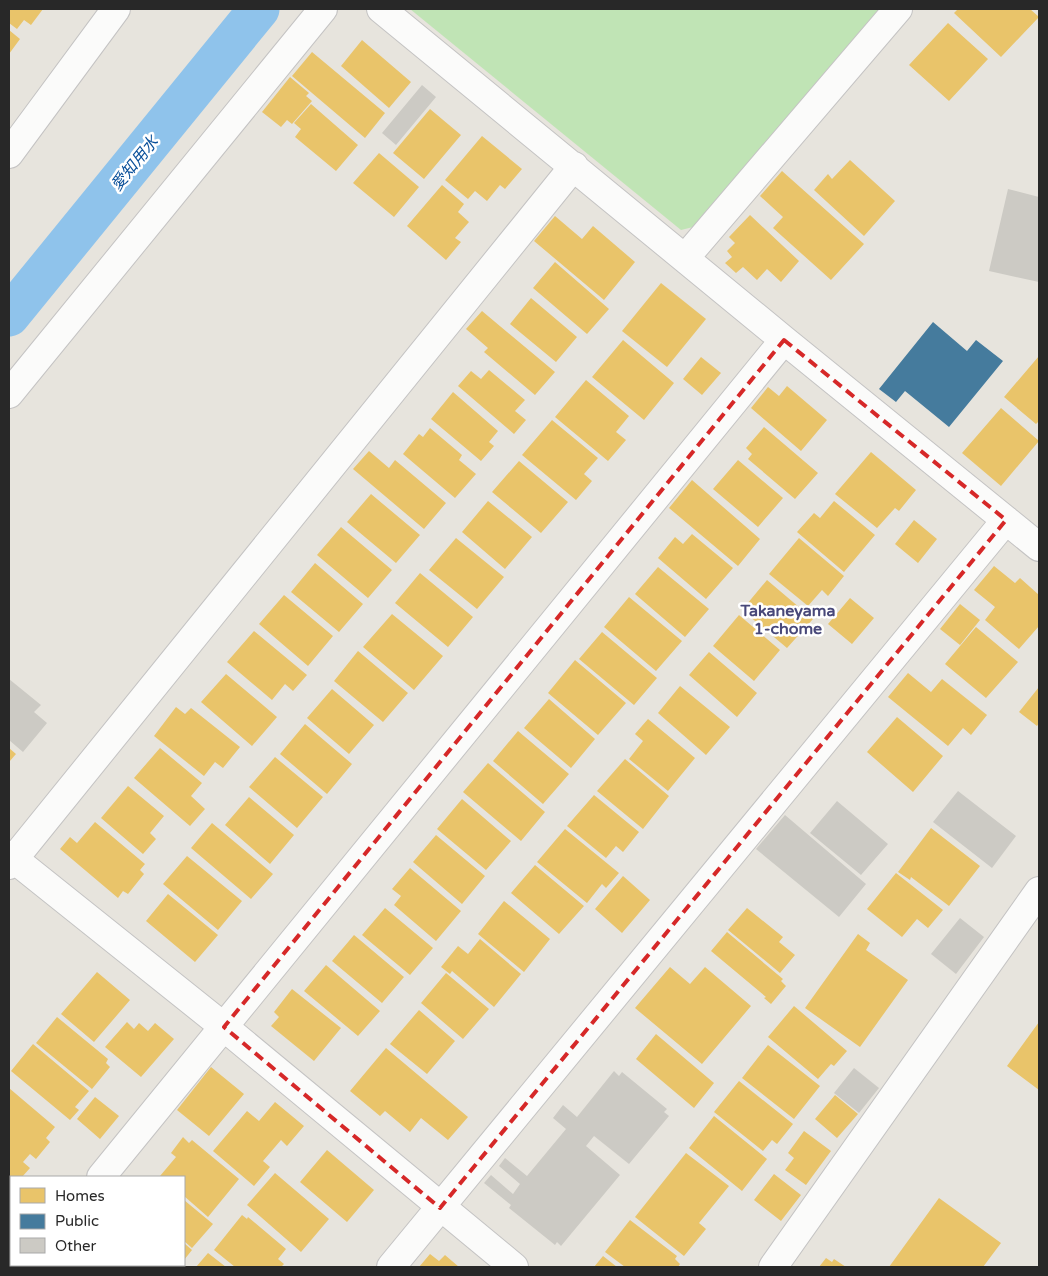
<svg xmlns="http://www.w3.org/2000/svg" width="1048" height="1276" viewBox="0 0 1048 1276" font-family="'Varela Round','Noto Sans JP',sans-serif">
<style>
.green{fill:#c0e4b5}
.homes{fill:#e9c46a}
.public{fill:#457b9d}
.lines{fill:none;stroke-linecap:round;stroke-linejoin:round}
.canal{stroke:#8fc3eb;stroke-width:41}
.building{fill:#cccac4}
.minor-casing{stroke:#c4c3c3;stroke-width:30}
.minor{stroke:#fbfbfa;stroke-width:28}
.marked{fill:none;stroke:#d62828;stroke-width:4;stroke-dasharray:10 6;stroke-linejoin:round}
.labels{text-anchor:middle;stroke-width:5;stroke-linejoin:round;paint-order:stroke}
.water-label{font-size:16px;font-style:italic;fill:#0a509a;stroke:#fff}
.neighbourhood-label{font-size:16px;font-weight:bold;fill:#484879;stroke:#fff}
</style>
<rect width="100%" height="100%" fill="#e7e4dd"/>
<path class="green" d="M410,9H879L693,227L681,230Z"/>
<path class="homes" d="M9,9H43L31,25L24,20L17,29L9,23Z
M958,9H1030L1039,17L1001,57L954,13Z
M948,23L988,59L949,101L909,65Z
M9,30L20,39L9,54Z
M362,40L411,82L389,108L341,66Z
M312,52L385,113L365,138L292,76Z
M290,77L309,93L306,96L312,101L292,124L287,120L281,127L262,112Z
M311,104L358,145L336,171L295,137L301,129L294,123Z
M430,109L461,135L424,179L393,153Z
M482,136L522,169L505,189L500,185L487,201L475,191L468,199L445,180Z
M379,153L419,187L394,217L353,183Z
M850,160L895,201L864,236L814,190L828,174L832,179Z
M782,171L864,244L831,280L773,228L783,217L760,196Z
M442,185L464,204L458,212L469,222L455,238L461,242L446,260L407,226Z
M750,215L799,261L781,282L767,269L757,280L743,267L736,273L725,263L732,257L727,251L735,243L729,237Z
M555,216L582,239L593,226L635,262L604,300L534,241Z
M555,262L609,309L587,334L533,288Z
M661,283L706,319L667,367L622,331Z
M531,298L577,337L556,362L510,324Z
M482,311L555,372L535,395L484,352L488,348L466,329Z
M623,340L674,383L644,420L592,377Z
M1039,356V421L1036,424L1004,397Z
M701,357L721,373L702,395L683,379Z
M489,370L525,400L515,411L526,420L514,434L458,386L471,371L481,379Z
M586,380L629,416L616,432L626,440L608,461L555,417Z
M787,386L827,420L801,451L751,408L768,387L779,396Z
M453,392L498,431L489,442L494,446L481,461L431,419Z
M1001,408L1039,441L1001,486L962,453Z
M552,420L598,458L584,474L592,481L576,500L522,455Z
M764,427L818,473L795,499L748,459L752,454L746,448Z
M430,428L462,455L459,460L476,474L455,498L403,454L419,434L423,437Z
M369,451L389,468L395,460L446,503L424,529L353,469Z
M871,452L916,490L899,511L895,508L877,528L835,494Z
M738,460L783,498L758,527L713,489Z
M519,461L568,502L541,533L492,492Z
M692,480L760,539L738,566L669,508Z
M371,494L420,535L396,563L347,522Z
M488,501L532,537L505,569L462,532Z
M834,501L875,535L844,572L797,532L814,513L820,518Z
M914,520L937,539L918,563L895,544Z
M341,527L392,570L368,598L317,555Z
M692,534L733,568L706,599L658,558L675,537L683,544Z
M456,538L504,577L477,609L429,570Z
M799,538L844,576L828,596L822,590L808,606L769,574Z
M315,563L363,604L339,632L291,592Z
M994,566L1015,583L1020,578L1039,595V626L1019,649L985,620L995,607L974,590Z
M658,567L709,609L685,637L635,594Z
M420,573L473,617L448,647L395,603Z
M767,580L813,619L787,648L742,610Z
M284,595L333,636L308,666L259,624Z
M629,597L682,641L656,671L604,627Z
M850,598L874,618L852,644L828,624Z
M960,604L980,620L960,645L940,629Z
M392,614L443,656L414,690L363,647Z
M739,615L780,650L754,681L713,646Z
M976,627L1018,662L986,698L945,664Z
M254,631L307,675L293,691L285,684L272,700L227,662Z
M602,632L657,678L634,705L579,659Z
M358,651L408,693L383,722L334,681Z
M709,652L757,693L737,717L689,675Z
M575,660L626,703L598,735L548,693Z
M908,673L931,692L942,679L987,715L971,735L963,728L948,746L888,697Z
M226,674L277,717L252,746L201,702Z
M680,686L730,727L706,755L658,713Z
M1039,687V723L1037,726L1019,712Z
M332,689L374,725L349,754L307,718Z
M549,699L595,739L571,768L524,728Z
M176,707L185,714L191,708L240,747L223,768L215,762L204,776L154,736Z
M897,717L943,756L913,792L867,752Z
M648,719L695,758L668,791L629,759L643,741L635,734Z
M305,724L352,764L327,794L280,754Z
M518,731L569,774L543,804L493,761Z
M9,748L16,754L9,762Z
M160,748L202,783L191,796L205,809L190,826L134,778Z
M275,757L323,797L297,828L249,787Z
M625,759L669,796L643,829L597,791Z
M488,763L545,812L521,841L463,792Z
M128,786L164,816L150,833L156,839L143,854L101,818Z
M594,795L639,832L623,852L616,846L606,858L567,826Z
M249,797L294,835L270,864L225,825Z
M462,799L511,841L486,870L437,829Z
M95,822L145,864L140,870L144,874L128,894L123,891L118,898L60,849L70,837L77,843Z
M212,823L273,874L251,899L191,848Z
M931,828L980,866L949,906L911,877L910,880L898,872Z
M565,829L619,873L606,888L602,884L587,903L537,862Z
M436,835L485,876L462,904L413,862Z
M187,856L242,901L218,930L163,884Z
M535,865L584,906L559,934L511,893Z
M410,868L461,911L436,941L394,905L401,896L392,889Z
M896,873L943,910L928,928L917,919L902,937L867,909Z
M623,876L650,900L622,933L595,909Z
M168,894L218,935L195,962L146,921Z
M504,901L550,939L524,972L478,934Z
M385,908L433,948L410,975L362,935Z
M747,908L783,937L779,942L795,955L780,973L728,930Z
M727,932L783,979L781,981L786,986L771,1004L764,998L766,997L711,951Z
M858,934L870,943L866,950L908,980L860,1047L805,1008Z
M354,935L404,977L382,1003L332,961Z
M480,939L521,974L494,1007L452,971L450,974L441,967L458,946L468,954Z
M326,965L380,1011L358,1036L304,991Z
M670,967L690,984L705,967L751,1006L702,1064L635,1008Z
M97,972L130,1000L94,1042L61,1014Z
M446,973L489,1009L463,1039L421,1003Z
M292,989L341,1028L314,1061L271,1026L279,1017L274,1012Z
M794,1006L847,1051L834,1066L831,1064L818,1079L768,1037Z
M419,1010L455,1041L427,1074L390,1044Z
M57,1017L108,1059L106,1063L110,1067L92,1089L36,1043Z
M127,1022L134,1029L139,1023L148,1031L155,1023L174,1039L141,1077L105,1047Z
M1039,1022V1090L1007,1066Z
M656,1034L714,1083L694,1108L636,1059Z
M33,1044L89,1091L75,1107L79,1110L70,1120L11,1071Z
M768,1045L820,1086L794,1119L742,1078Z
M386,1048L468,1117L448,1140L421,1118L410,1132L385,1111L380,1116L350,1091Z
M211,1067L244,1094L209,1136L177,1110Z
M739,1081L793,1124L777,1144L772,1140L763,1151L714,1112Z
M9,1088L55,1127L46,1138L50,1142L36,1159L30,1154L23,1162L30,1168L22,1177H11V1190L9,1193Z
M835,1095L858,1114L837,1138L815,1119Z
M95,1097L119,1116L100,1139L77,1119Z
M275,1102L304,1126L287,1146L281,1140L263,1161L270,1167L254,1186L213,1151L247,1111L259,1121Z
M714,1116L767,1159L742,1191L689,1148Z
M804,1131L831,1151L806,1185L785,1170L794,1158L788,1153Z
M183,1137L189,1143L192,1140L239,1179L208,1217L184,1196V1177L160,1176L176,1157L171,1153Z
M327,1150L374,1190L347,1222L300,1182Z
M686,1153L729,1186L699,1223L706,1229L684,1256L635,1217Z
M275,1173L329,1219L301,1252L247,1205Z
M774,1174L801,1195L781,1221L754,1200Z
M939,1198L1001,1243L983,1267H889Z
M184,1200L213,1224L192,1248L184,1241Z
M242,1215L247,1219L248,1217L286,1249L278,1259L284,1264L281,1267H235L214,1250Z
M630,1220L677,1256L675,1259L680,1264L678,1267H625L605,1252Z
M184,1243L192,1250L184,1260Z
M208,1253L226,1267H196Z
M430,1254L439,1261L445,1255L459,1267H419Z
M603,1256L617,1267H594Z
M826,1258L832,1262L834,1259L846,1267H819Z
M80,1265H157L158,1266L78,1267Z"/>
<path class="public" d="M933,322L967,351L976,340L1003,361L949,427L905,391L896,402L879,389Z"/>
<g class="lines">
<path class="canal" d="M9,316L259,9"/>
</g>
<path class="building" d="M422,85L436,97L396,145L382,133Z
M1008,189L1039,197V282L989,271Z
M9,679L41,705L34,712L47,723L23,752L9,740Z
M958,791L1016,836L992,868L933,822Z
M837,801L888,844L861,875L810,833Z
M785,815L866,884L839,917L756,849Z
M960,918L984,937L956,974L931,954Z
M854,1068L879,1088L859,1113L834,1093Z
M614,1071L619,1076L622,1072L667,1109L664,1112L669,1116L629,1164L594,1136L586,1146L620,1175L561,1246L557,1242L555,1245L509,1208L511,1205L484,1183L491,1175L513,1194L520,1184L499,1166L505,1158L527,1176L566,1129L553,1118L563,1105L577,1117Z"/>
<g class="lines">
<g class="minor-casing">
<path id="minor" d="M381,9L784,340L1039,547
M9,154L116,9
M685,258L898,9
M9,394L323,9
M9,855L224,1027L514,1267
M9,865L574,166
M101,1177L784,340
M28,1267L30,1265
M391,1267L1006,520
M773,1267L1039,891"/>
</g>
<use href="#minor" class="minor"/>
</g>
<path class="marked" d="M784,340L1006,520L440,1208L224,1027Z"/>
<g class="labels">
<g class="water-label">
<text transform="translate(134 163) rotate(-51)" y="6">愛知用水</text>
</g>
<g class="neighbourhood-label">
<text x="788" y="616">Takaneyama<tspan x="788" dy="18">1-chome</tspan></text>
</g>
</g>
<rect width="1048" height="1276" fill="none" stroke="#282828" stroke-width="20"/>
<rect x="10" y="1176" width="175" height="90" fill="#ffffff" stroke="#a9a9a9"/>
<rect x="20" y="1188" width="25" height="15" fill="#e9c46a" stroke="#a9a9a9"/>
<text x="55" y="1201" font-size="15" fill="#282828">Homes</text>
<rect x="20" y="1214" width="25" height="15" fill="#457b9d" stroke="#a9a9a9"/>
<text x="55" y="1226" font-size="15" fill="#282828">Public</text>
<rect x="20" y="1238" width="25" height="15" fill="#cccac4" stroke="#a9a9a9"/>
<text x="55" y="1251" font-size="15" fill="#282828">Other</text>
</svg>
